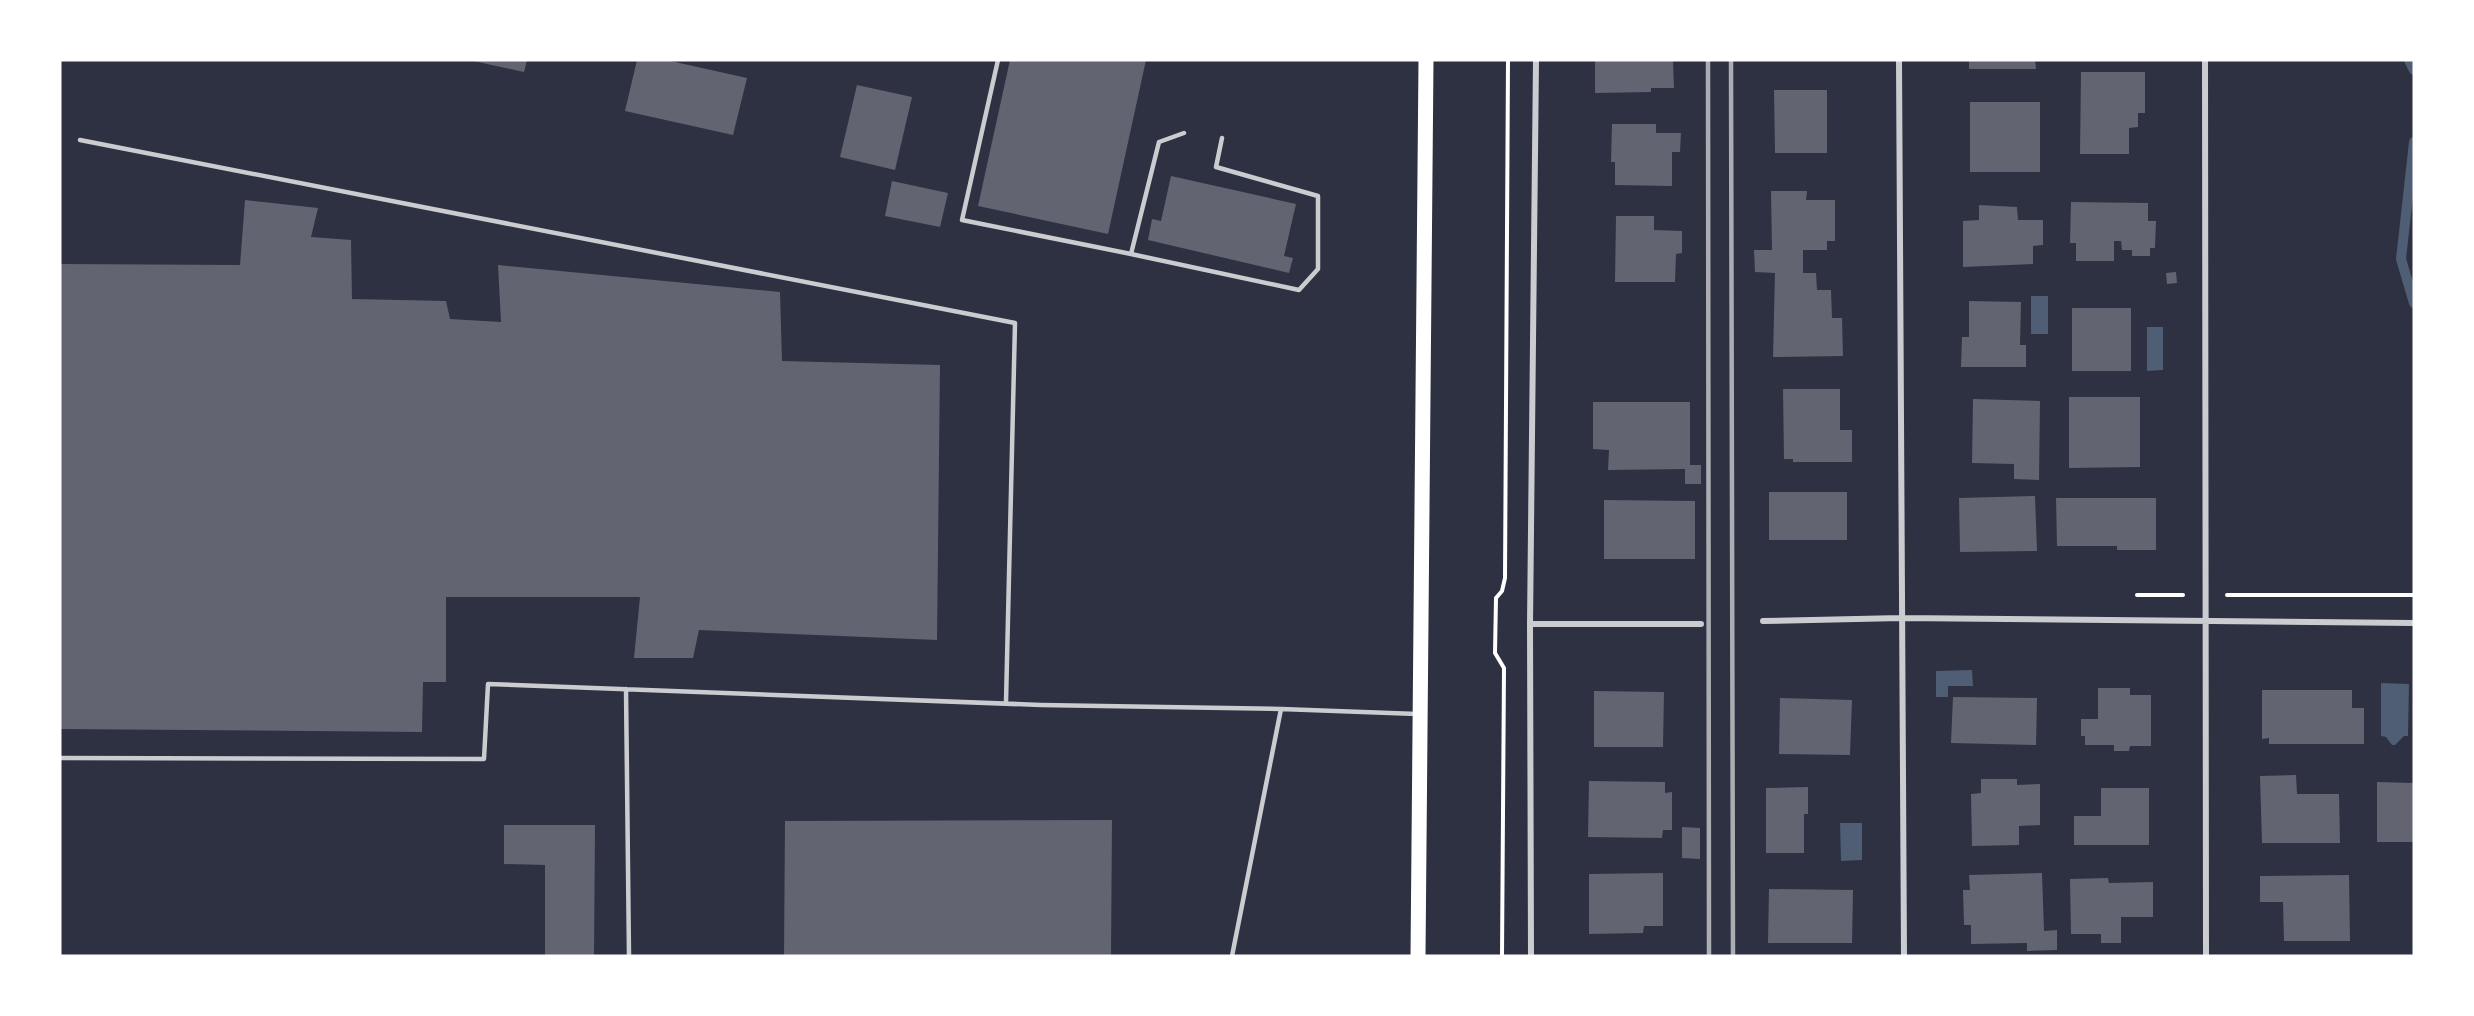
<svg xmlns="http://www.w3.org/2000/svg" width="2474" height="1016" viewBox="0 0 2474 1016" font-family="'Nunito Sans',sans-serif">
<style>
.water{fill:#4f5d75}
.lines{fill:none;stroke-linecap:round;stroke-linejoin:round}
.stream{stroke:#4f5d75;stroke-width:10}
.building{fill:#626471}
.path{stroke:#fff;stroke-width:4}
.service{stroke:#caccd0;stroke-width:4.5}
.minor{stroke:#caccd0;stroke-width:6}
.primary{stroke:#fff;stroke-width:15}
.rail{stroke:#abadb3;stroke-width:4.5}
</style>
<rect width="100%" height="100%" fill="#2d3142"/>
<path class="water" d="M2031,296H2048V334H2031Z
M2147,327H2163V370L2147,371Z
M1972,670L1973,686H1948V697H1936V671Z
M2381,683L2409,684L2408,736H2404L2395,745H2392L2386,737L2381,736Z
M1840,823H1862V860L1841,861Z"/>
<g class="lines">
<path class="stream" d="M2409,60L2414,70
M2414,142L2401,259L2414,303"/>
</g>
<path class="building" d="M469,60H527L524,72Z
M637,60H666L747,78L733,135L625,111Z
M1010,60H1146L1108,234L978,206Z
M1595,60H1673L1674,88H1651V92L1595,93Z
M1969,60H2035L2036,69H1969Z
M2081,72H2145V113H2138V127L2129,128V154H2080Z
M857,85L912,97L895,170L840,157Z
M1774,90H1827V153H1775Z
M1970,102H2040V172H1970Z
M1612,124H1656V133H1681L1680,152H1672V186L1615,185V162H1611Z
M1171,176L1296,204L1284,256L1293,258L1289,273L1148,240L1152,219L1161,221Z
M892,181L948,193L940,227L885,216Z
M1771,191H1807L1806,200H1835V241H1827V250H1803V273H1816L1817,290H1831L1832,318H1842L1843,356L1773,357L1775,273L1755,272L1754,250H1772Z
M245,200L318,208L311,237L351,240L352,299L446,301L450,319L501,322L498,265L780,292L782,361L940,365L937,640L699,630L693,658H634L640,597H446V682H423L422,732L60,729V264L240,265Z
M2071,202L2148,203V221H2156L2155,248H2150V256H2132V250H2122L2121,241H2114V261H2076V243H2070Z
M1979,205L2017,207L2018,220H2043V245L2033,246V264L1963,267V221L1979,220Z
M1616,216H1654V230L1682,231V253L1676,254L1675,282H1615Z
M2176,272L2177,283L2167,284L2166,273Z
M1969,301L2021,302L2020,345H2026V367H1961L1962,337H1969Z
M2072,308H2131V371H2072Z
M1783,389H1840V430H1852V462H1793V459H1784Z
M2069,397H2140V467L2069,468Z
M1973,399L2040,401L2039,480L2014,479V464L1972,463Z
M1593,402H1690V465H1701V484H1685V469L1608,470L1609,450L1593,449Z
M1769,492H1847V540H1769Z
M2035,496L2037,551L1960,552L1959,498Z
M2056,498H2156V550H2117V546H2057Z
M1604,500L1695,501V559H1604Z
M2098,688H2130V695H2151V746H2130L2129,751H2114V745H2085V736H2081V719H2098Z
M2262,690H2352V708H2364V744H2269V738L2262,739Z
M1594,691L1664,692L1663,747H1594Z
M1953,697L2037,698L2036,745L1951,743Z
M1780,698L1852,700L1850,755L1779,754Z
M2296,775L2297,794H2339L2340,843H2262L2260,776Z
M1981,779H2017V785L2040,784V825L2019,826V845L1972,846L1971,794L1981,793Z
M1589,781L1665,782V793L1672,792V830H1663L1662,838L1588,837Z
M2377,782L2414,783V842H2377Z
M1808,787V814H1804V853H1766V788Z
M2101,788H2149V845H2074V816H2101Z
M1112,820L1111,956H784L785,821Z
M504,825H595L594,956H545V865L504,864Z
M1682,827L1700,828V859L1682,858Z
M1663,873V926H1644L1643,933L1589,934V874Z
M2042,873L2044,931L2057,930V950L2027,951V943L1971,944V925H1964L1963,890H1970L1969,875Z
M2349,875L2350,941H2284L2283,902H2260V876Z
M2108,878L2109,883L2153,882V917H2121V943H2101V934H2071L2070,879Z
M1769,889L1853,890L1852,943H1768Z"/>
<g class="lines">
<path class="path" d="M2137,595H2183
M2227,595H2414
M1502,956L1504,668L1495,653L1496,598L1502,591L1505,578L1508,60"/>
<path class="service" d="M998,60L962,220L1131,254L1159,142L1184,133
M80,140L1015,323L1006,702
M1131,254L1299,290L1318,269V196L1216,167L1222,138
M626,689L629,956
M60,758L484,759L488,684L1041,705L1281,709
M1232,956L1281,709L1417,714"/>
<path class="minor" d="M1899,60L1904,956
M2205,60L2206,956
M1763,621L1901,618L2414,623
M1530,624H1701
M1531,956L1530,624L1536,60"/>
<path class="primary" d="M1418,956L1426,60"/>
<path class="rail" d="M1708,60L1709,956
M1731,60L1733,956"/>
</g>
<rect width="2474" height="1016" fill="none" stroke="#ffffff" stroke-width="123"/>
</svg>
